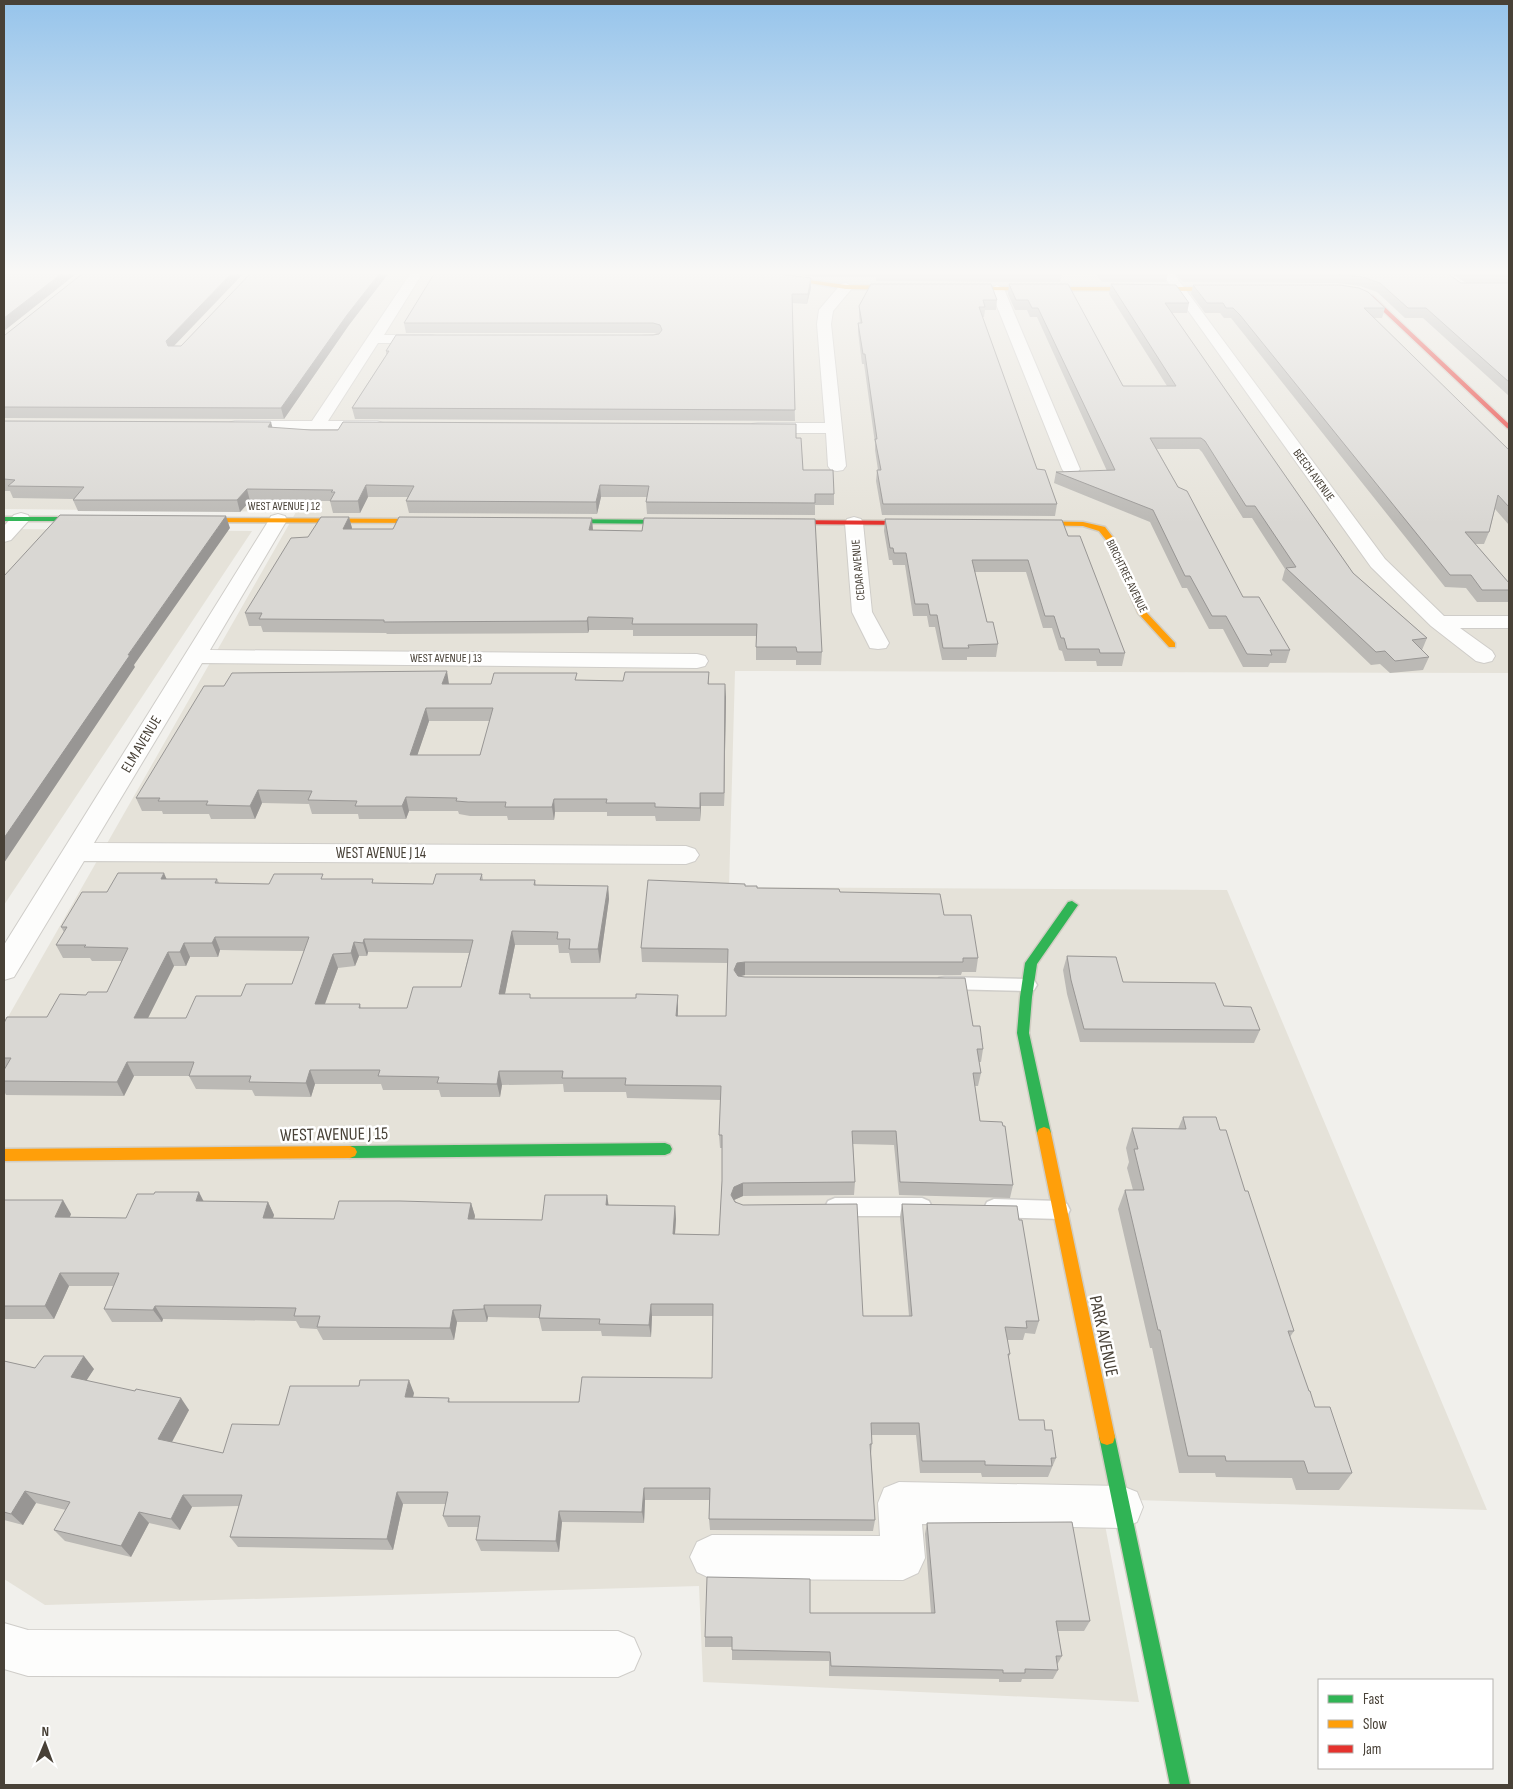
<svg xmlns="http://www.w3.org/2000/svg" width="1513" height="1789" viewBox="0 0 1513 1789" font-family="'Sofia Sans Condensed',sans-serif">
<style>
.residential{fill:#e5e2d9}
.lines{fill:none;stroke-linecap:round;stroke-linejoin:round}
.lane-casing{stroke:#cfcdc9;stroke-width:3}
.street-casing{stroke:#cfcdc9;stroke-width:2}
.fast-casing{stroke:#d1cdc3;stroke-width:3}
.slow-casing{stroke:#d1cdc3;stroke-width:3}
.jam-casing{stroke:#d1cdc3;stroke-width:3}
.lane{fill:#fdfdfc;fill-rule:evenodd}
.street{fill:#fdfdfc;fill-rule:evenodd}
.fast{fill:#30b455;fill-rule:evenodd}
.slow{fill:#ff9f0a;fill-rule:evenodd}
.jam{fill:#e5322d;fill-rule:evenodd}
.wall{fill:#bbb9b5;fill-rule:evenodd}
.shaded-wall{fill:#989694}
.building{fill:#d9d7d3;stroke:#989694;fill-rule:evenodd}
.labels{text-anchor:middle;stroke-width:5;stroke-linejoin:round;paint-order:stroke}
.far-street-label{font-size:12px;fill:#484137;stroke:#fff}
.street-label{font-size:15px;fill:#484137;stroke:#fff}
.near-street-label{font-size:18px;fill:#484137;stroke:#fff}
</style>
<rect width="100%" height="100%" fill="#f1f0ec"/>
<path class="residential" d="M4,274H1433L1509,332V673L735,671L729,887L1227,890L1487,1510L1100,1499L1139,1702L703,1682L699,1586L45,1605L4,1579V1024L296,512L4,509Z
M4,529L252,531L4,905Z"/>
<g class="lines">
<g class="lane-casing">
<path id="lane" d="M945,977L1028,979L1034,980L1037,985L1034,990L1028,991L945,989L939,988L936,983L939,978Z
M835,1198H922L929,1201L932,1207L929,1213L922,1216H835L828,1213L825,1207L828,1201Z
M994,1199L1060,1201L1067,1204L1070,1210L1067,1216L1060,1219L994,1217L987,1214L984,1208L987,1202Z"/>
</g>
<g class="street-casing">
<path id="street" d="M410,274H422L384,335H432L437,336L439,339L437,342L432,343H378L328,421H377L383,423L385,426L383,429H229L227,426L229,423L235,421H312Z
M1162,274H1174L1385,559L1444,616H1509V628H1460L1492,651L1495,656L1492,661L1484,663L1476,661L1431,626L1371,567Z
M846,283L853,287L833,311L831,324L846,466L843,470L837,471L831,470L828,466L826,433H758L752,432L750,428L752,424L758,423H825L817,324L819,310L841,284Z
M997,285L1004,289L1080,469L1077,473L1071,474L1065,473L1062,469L990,289Z
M21,513L28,515L30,519L11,540L4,542V526L14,515Z
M278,514L285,516L287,520L210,650L697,654L705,656L708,661L705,666L697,668L202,663L94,843L686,846L695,849L699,855L695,861L686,864L84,861L14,977L4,980V945L269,520L271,516Z
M854,517L861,519L863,523L872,612L889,643L886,648L878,649L870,648L852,612L845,523L847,519Z
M899,1482L1122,1486L1137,1492L1143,1507L1137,1522L1122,1528L922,1524L925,1558L918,1573L903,1580L712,1579L697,1572L690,1557L697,1542L712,1535L880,1536L878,1503L884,1488Z
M4,1623L28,1630L618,1631L634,1638L641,1654L634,1670L618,1677L28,1676L4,1669Z"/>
</g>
<g class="fast-casing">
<path id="fast" d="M4,517H94L98,519L94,521H4Z
M551,519L681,520L685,522L681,524L554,523H551Z
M1072,901L1078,905L1037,964L1032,997L1029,1033L1051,1133L1049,1137L1044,1139L1039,1137L1037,1133L1017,1033L1020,997L1025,963L1068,902Z
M665,1143L670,1145L672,1149L670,1153L665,1155L350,1158L345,1156L343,1152L345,1148L350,1146Z
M1107,1429L1113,1431L1115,1437L1190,1785H1170L1099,1437L1101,1431Z"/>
</g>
<g class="slow-casing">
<path id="slow" d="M752,274H764L846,285L906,286L909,288L906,290L846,289Z
M954,287H1231L1234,289L1231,291L956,290Z
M186,518L434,519L438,521L434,523L189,522H186Z
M1024,521L1083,522L1105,527L1115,540L1146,612L1175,643V647H1169L1138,613L1107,541L1099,531L1083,526L1027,525H1024Z
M1044,1127L1049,1129L1051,1133L1115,1437L1113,1443L1107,1445L1101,1443L1099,1437L1037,1133L1039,1129Z
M350,1146L355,1148L357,1152L355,1156L350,1158L4,1161V1149Z"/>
</g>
<g class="jam-casing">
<path id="jam" d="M1354,289L1373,296L1509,424V429L1507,428L1369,298L1352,292Z
M776,520L921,521L925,523L921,525L779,524H776Z"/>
</g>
<use href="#lane" class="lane"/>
<use href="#street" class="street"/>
<use href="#fast" class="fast"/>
<use href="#slow" class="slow"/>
<use href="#jam" class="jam"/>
</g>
<path class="wall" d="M250,274H388L349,325L284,419L4,418V335L181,346Z
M792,274H1062L1060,282L876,281V277H814Z
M1096,274H1168L1166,282H1102Z
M1175,274H1448L1461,283H1466L1451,274H1509V396L1423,318H1405L1377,292L1360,286L1337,283L1183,282Z
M811,278V288L807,304L792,303L795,421L355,419L352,408L386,355V351L657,334L654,333H406L404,323Z
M871,284L997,300L996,310H985L984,317H982L1037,469L1057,504L1055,516L882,515L876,481L877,470H878L875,450V443L864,364H862L858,332V323H860L859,316V306Z
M1009,284H1068L1123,386H1167L1109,294L1111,284L1189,303L1187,313H1172L1353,573L1427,638L1422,650L1429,657L1423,670L1390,673L1380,664L1371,665L1282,580L1285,569L1252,518H1243L1202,452L1199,449H1157L1178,487L1243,597L1290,650L1286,663H1270L1268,667H1243L1223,629H1209L1187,588H1182L1150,522L1054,483L1056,472L1107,471L1037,317H1030L1027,310H1015L1008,294Z
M1193,285L1385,308L1382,318H1374L1509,450V525L1495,509L1489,532L1484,544H1475L1509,583V602H1477L1466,588L1445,587L1231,318H1224L1220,313H1205L1191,294Z
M4,421L273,428L311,430L796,438L803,470L834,494V505H815V515L647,514L646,502L647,497H601L597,514L409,513L406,501L408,497H368L360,513H333L330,501H250L240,512L78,511L73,500L74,499L13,498L10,491H4Z
M349,517L352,529L593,530L822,652L821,665H796V660H756V636H633V630H589L588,633L387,634L386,633L263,632L261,626H249L245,613L308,537Z
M885,519L1068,536L1125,653L1122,666H1097L1096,661H1065L1062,651L1059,650L1052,628H1043L1026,572H975L987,622L998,644L996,657H967V660H942L935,627H929L927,616H913L905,565H893L892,560H889L884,531Z
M709,672V684L726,697L724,806H701L700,821H656L655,816H607V812H555L554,820H508L507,816H470L459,814L458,811H409L406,819H359L358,814H312L309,804L262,803L255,819H211L209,814H163L162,811H142L136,798L449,684H491L578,680L623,681ZM429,721H490L480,755H417Z
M482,874L483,880H535L536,885L608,886L609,899L600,963H571L569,953H559L558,945H515L505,994L531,998H636L678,995V1016H726L728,963L642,962L641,948L745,886L757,888L840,892L944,915L978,958L976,972H962L961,975H745L740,976L973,1026L983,1049L981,1062H979L981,1073L978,1086H975L980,1121L1013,1185L1010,1198L899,1195L894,1145L853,1144L855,1182L854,1195L743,1196L734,1200L863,1316H909L900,1217L902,1204L1019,1220L1039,1321L1035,1334L1025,1333L1023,1340H1007L1010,1354L1008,1359L1019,1420L1045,1430L1056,1458L1048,1477H982L981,1473H920L916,1435H872V1444L871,1454L875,1520L873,1531L710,1530L709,1519L710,1500H645L644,1523L562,1522L559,1552L481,1551L476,1540L478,1527H448L443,1516L446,1504H403L393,1550L238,1547L230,1537L239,1506L192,1507L180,1530L149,1523L131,1557L65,1541L54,1530L66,1510L36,1503L23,1525L4,1520V1361L35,1368L94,1369L86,1380L189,1410L172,1442L223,1453L279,1425L414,1393L413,1397L449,1398L450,1402H579L712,1378L713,1316H652L651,1337L602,1336L601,1331H542L539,1318L488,1317L487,1322H457L454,1340H323L317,1329L300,1328L296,1321L163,1319L162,1322H112L104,1309L113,1286H69L54,1319H4V1200L71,1214L70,1217L126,1218L204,1201L268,1202L274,1215L273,1218L334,1219L471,1203L475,1216L474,1219L542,1220L607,1195L608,1205L675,1206L676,1219L675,1234L719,1235L722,1181V1148H720L719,1135L721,1100L627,1098L626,1092H564L563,1084L502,1085L500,1097H441L439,1090H383L381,1084H315L311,1097L255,1096L252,1090L196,1089L189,1076H134L124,1096L6,1095L4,1091V1023L47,1017L86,995L107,992L122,961H92L90,958H63L56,945L64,932L61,927L107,892L166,879H217L219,883L269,884L325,879L374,883L433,884ZM220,950L304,951L292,984L241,996L186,1018H148L174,966H186L190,957H218ZM368,952L469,953L461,987L407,1008H361L360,1004H325L338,968L355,966L359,956H367Z
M1067,956L1123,982L1260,1030L1254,1043L1080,1042L1067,994L1063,970Z
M1183,1117L1220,1130L1245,1191L1294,1331L1290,1337L1309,1391L1315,1407L1352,1473L1339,1490H1296L1292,1478L1216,1477L1215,1473H1179L1152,1348H1150L1118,1209L1125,1190H1133L1127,1168L1129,1162L1126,1148L1132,1128L1178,1129Z
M927,1523L1090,1621L1084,1631H1058L1062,1656L1057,1665L1058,1670L1053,1679H1022L1021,1682H999V1679L829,1676V1661L732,1660V1647H705V1637L810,1613H931L925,1534Z"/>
<path class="shaded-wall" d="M61,274H76L4,331V318Z
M231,274H243L172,348L169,351L166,341L169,338Z
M379,274H388L349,325L284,419L281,408L347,315Z
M811,278V288L807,304L808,294Z
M271,422L274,433L268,427Z
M366,485L368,497L360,513L358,501Z
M600,485L601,497L597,514L596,502Z
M247,489L250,501L240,512L237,500Z
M226,516L230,528L134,665L135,667L4,863V838L128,655Z
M349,517L352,528L346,541L343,529Z
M592,518L593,530L590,542L589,530Z
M588,617L589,630L588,633L587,621Z
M447,671L449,684H442Z
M725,684L726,697L724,806V793Z
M426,708L429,721L413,768L410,755Z
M258,790L262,803L255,819L250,806Z
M700,793L701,806L700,821Z
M406,797L409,811L406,819L402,806Z
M554,799L555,812L554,820L552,807Z
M164,873L170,887L161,879Z
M608,886L609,899L600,963L598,949Z
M512,931L515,945L502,1008L499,994Z
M215,937L220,950L218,957L212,943Z
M364,939L368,952L367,956L363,943Z
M354,942L359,956L355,966L351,953Z
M184,943L190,957L186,966L180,952Z
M168,952L174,966L141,1032L134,1018Z
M333,954L338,968L320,1017L315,1004Z
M745,962V975L737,977L734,970L737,963Z
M678,995V1008L677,1030L676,1016Z
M127,1062L134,1076L124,1096L117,1082Z
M310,1070L315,1084L311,1097L306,1083Z
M499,1071L502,1085L500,1097L497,1084Z
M743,1183V1196L734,1200L731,1195L734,1187Z
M199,1192L206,1206L196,1201Z
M607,1195L609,1208L606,1205Z
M63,1200L71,1214L64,1230L55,1217Z
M268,1202L274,1215L269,1231L263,1218Z
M471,1203L475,1216L472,1232L468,1219Z
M675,1206L676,1219L674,1247L673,1234Z
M60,1273L69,1286L54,1319L45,1306Z
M651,1304L652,1316L651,1337L649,1325Z
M484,1305L488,1317L487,1322L484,1309Z
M155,1306L163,1319L162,1322L153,1310Z
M453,1310L457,1322L454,1340L450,1328Z
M84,1356L94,1369L81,1389L71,1377Z
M409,1380L414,1393L410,1409L405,1397Z
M181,1398L189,1410L167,1451L158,1439Z
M644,1488L645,1500L644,1523L642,1512Z
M25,1491L36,1503L23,1525L11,1514Z
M397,1492L403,1504L393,1550L387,1539Z
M183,1495L192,1507L180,1530L171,1519Z
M559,1511L562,1522L559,1552L556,1541Z
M139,1512L149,1523L131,1557L121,1546Z"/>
<path class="building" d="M4,274H61L4,318Z
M82,274H231L166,341L168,346H181L250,274H379L347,315L281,408L4,407V335H5Z
M434,274H779L811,278L808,294H792L795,410L352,408L389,351H386L396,335H653L659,334L662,330L660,325L653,323H404Z
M1335,274H1448L1461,283H1509V382L1426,308H1408L1380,283L1363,277Z
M1469,274H1509V276L1471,275Z
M871,284H991L997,300H983L985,307H979L1037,469L1045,470L1057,504H883L877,470H881L875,439H877L865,354H863L858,323H862L859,306Z
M1009,284H1068L1123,386H1176L1111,284L1176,285L1189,303H1165L1353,573L1427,638L1412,640L1429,657L1395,661L1385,651L1376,652L1286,568L1296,567L1255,506H1246L1205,441L1201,438H1150L1178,487L1187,491L1243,597H1259L1290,650H1270L1272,655L1247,654L1226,616H1212L1190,576H1185L1153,510L1056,472L1115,470L1038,308H1032L1028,300H1016Z
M1193,285H1340L1359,288L1368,292L1385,308H1364L1509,450V507L1498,495L1489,532H1465L1509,583V590H1482L1471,575H1450L1240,315L1233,308H1226L1223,303H1207Z
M4,421L271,422L268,427L311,430H338L343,422L796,424V438H801L803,470H833L834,494H815V503L646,502L649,486L600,485L596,502L406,501L414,486L366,485L358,501H330L335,492H331L333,490L247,489L237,500H73L84,487L8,486L15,480L4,479Z
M60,515L226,516L128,655H130L4,838V576Z
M321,517H349L343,529H393L399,517L592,518L589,530L642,531L644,518L815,519L822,652H797L796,647H756L757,624H632L633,618L588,617L587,621L384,622V620L259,619L262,613H245L291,538L308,537Z
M885,519L1062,520L1068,536H1080L1125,653H1100L1099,649H1067L1064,638H1061L1054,616H1045L1028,560H972L987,622H993L998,644L968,645L969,648H943L937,615H930L928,604H915L906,553H894L893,548H890Z
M447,671L442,684H491L494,673H577L575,680L623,681L625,672H709L708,684H725L724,793H700V808L655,807V803H606L607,799H554L552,807H505L506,802H468L456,801L457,798L406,797L402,806H355L357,801L308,800L312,791L258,790L250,806L206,805L208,801H158L160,798H136L204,686H224L232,673ZM426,708H493L480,755H410Z
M118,873H164L161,879H217L215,883L269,884L274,874H323L321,879H373L372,883L433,884L436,874H482L480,880H535L534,885L608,886L598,949H569L570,939H557L558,932L512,931L499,994H530V998H636V994L678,995L676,1016H726L728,949L641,948L648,880L745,884V886H757V888L839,889L840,892L940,894L944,915H971L978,958H963V962H745L737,963L734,970L738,976L745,977L965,978L973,1026H980L983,1049H977L981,1073H973L980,1121L1002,1122L1003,1126H1005L1013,1185L900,1182L896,1131H852L855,1182L743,1183L734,1187L731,1195L735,1202L743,1205L857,1204L863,1316H912L902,1204L1017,1206L1019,1220H1022L1023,1226L1039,1321H1026L1027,1328L1005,1327L1010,1354H1008L1019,1420H1044L1045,1430H1052L1056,1458H1051L1052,1466L985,1465V1461H922L919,1423H871L872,1444H870L875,1520L709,1519L710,1488H644L642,1512L559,1511L556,1541L476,1540L480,1516H443L448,1492H397L387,1539L230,1537L242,1495H183L171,1519L139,1512L121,1546L54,1530L70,1502L25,1491L11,1514L4,1512V1361L35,1368L44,1356H84L71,1377L135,1391L136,1389L181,1398L158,1439L223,1453L232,1424L279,1425L290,1386H359L360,1380H409L405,1397L449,1398L448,1402H579L582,1377L712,1378L713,1304H651L649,1325L599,1324L600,1319L539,1318L541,1305H484V1309L453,1310L450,1328L317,1327L320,1316H294L296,1308L155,1306L153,1310L104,1309L119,1273H60L45,1306H4V1200H63L55,1217L126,1218L137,1194H154L155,1192H199L196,1201L268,1202L263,1218L334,1219L339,1201H400L471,1203L468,1219L542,1220L545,1195H607L606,1205L675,1206L673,1234L719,1235L722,1181V1135H719L721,1086L625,1085L626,1078H562L563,1071H499L497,1084L437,1083L439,1077L378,1076L380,1070H310L306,1083L249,1082L251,1076H189L194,1062H127L117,1082L4,1081V1070L11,1058H4V1023L7,1017H47L60,994L86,995L88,992H107L128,948L84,947L86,945H56L67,927H61L82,892H107ZM215,937H309L292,984H246L241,996H196L186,1018H134L168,952H180L184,943H212ZM364,939L473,940L461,987H413L407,1008H359L360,1004H315L333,954L351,953L354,942L363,943Z
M1067,956L1116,957L1123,982L1215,983L1224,1006L1251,1007L1260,1030L1084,1029L1071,980Z
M1183,1117H1216L1220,1130H1226L1245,1191H1248L1294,1331H1288L1309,1391H1310L1315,1407H1330L1352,1473H1308L1304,1461H1226L1225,1456H1188L1160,1330H1158L1125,1190H1144L1134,1149H1138L1132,1128L1186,1129Z
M1072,1522L1090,1621H1056L1062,1656H1056L1058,1670L1025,1669V1673H1003V1670L831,1666L830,1652L732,1650V1637H705L707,1577L810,1579V1613H935L927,1523Z"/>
<linearGradient id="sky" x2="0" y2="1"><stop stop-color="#96c4eb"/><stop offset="0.52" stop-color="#f9f8f6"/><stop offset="1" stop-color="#f9f8f6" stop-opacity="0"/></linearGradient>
<rect width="1513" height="524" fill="url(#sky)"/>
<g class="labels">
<g class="far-street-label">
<text transform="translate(1314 475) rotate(54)" y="4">BEECH AVENUE</text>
<text x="284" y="510">WEST AVENUE J 12</text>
<text transform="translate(858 570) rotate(-95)" y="4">CEDAR AVENUE</text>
<text transform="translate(1127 576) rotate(64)" y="4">BIRCHTREE AVENUE</text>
<text x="446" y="662">WEST AVENUE J 13</text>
</g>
<g class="street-label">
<text transform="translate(141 744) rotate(-59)" y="5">ELM AVENUE</text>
<text x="381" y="858">WEST AVENUE J 14</text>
</g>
<g class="near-street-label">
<text transform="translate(334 1134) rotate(-1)" y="6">WEST AVENUE J 15</text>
<text transform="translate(1104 1336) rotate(78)" y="6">PARK AVENUE</text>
</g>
</g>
<rect width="1513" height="1789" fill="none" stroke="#484137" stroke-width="10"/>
<rect x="1318" y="1679" width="175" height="90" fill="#ffffff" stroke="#b6b3af"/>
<rect x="1328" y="1695" width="25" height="8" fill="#30b455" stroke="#b6b3af"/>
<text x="1363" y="1704" font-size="15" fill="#484137">Fast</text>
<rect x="1328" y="1720" width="25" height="8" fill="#ff9f0a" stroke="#b6b3af"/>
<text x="1363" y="1729" font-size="15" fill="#484137">Slow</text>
<rect x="1328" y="1745" width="25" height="8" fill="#e5322d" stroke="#b6b3af"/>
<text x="1363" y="1754" font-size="15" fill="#484137">Jam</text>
<g transform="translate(45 1744) rotate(1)" stroke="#ffffff" stroke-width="4" paint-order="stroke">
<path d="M0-4L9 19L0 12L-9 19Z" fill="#484137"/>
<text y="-8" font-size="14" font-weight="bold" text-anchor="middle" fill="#484137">N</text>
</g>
</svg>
